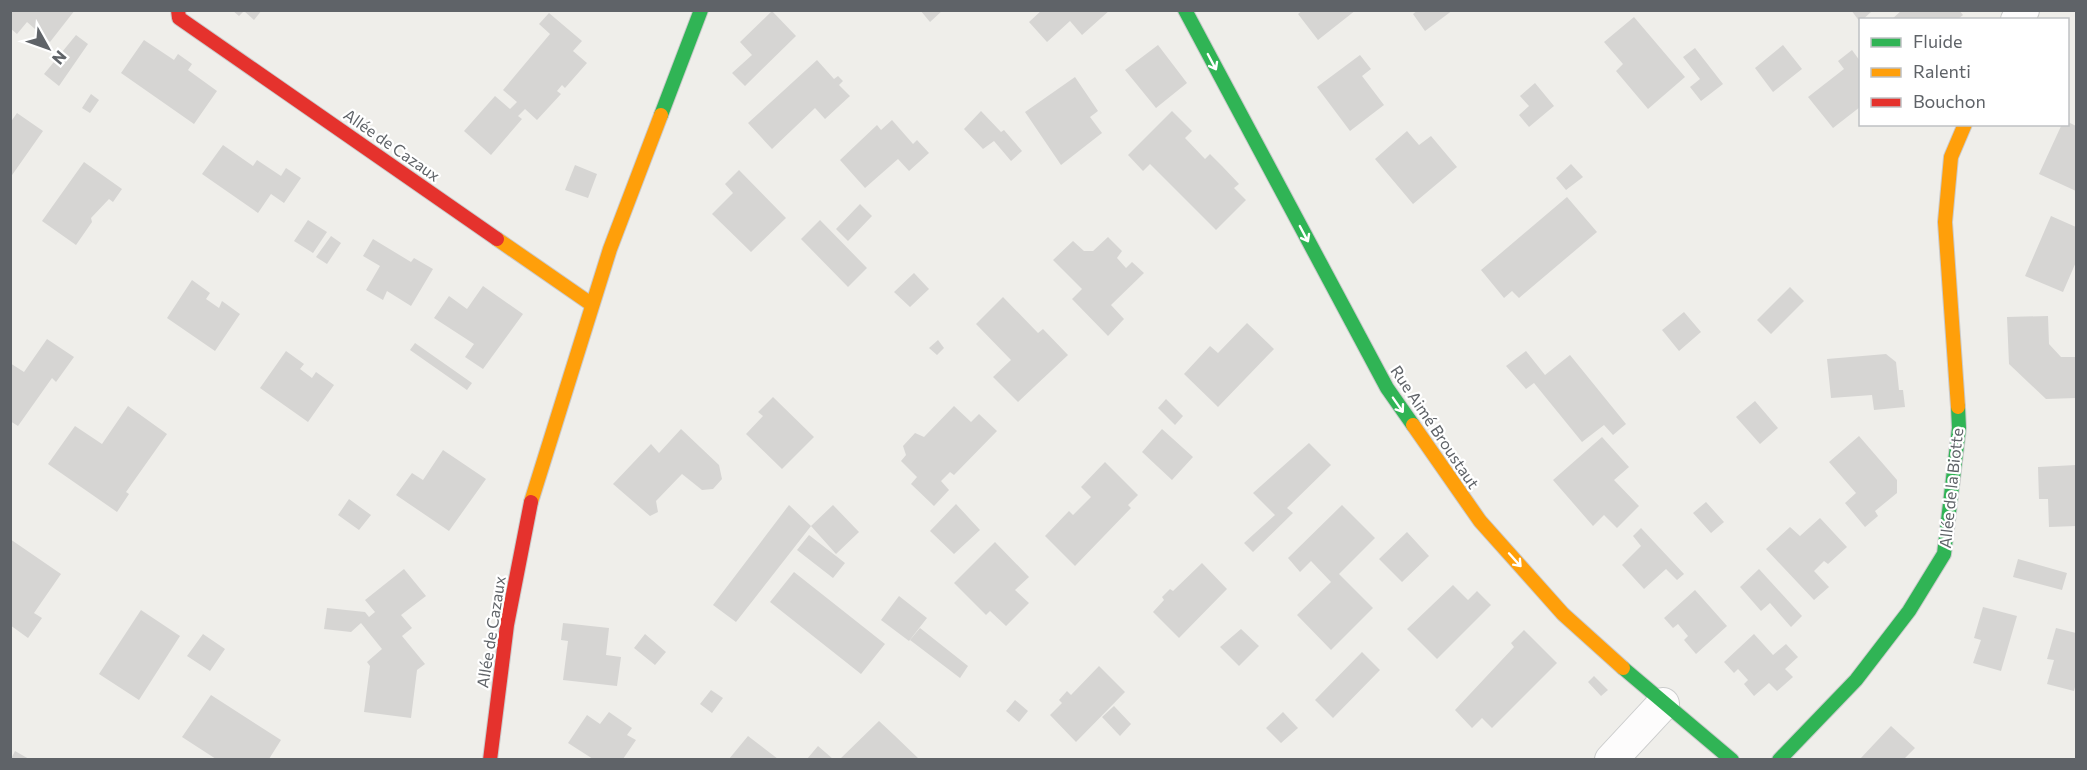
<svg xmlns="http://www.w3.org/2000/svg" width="2087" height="770" viewBox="0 0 2087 770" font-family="Commissioner,sans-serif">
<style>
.building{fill:#d6d5d3}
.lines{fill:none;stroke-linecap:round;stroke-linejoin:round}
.street-casing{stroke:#cbcccc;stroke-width:34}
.fast-casing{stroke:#cacacb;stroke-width:16}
.slow-casing{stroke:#cacacb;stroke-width:16}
.jam-casing{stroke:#cacacb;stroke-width:16}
.street{stroke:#fdfcfc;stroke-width:32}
.fast{stroke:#30b455;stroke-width:14}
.slow{stroke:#ff9f0a;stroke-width:14}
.jam{stroke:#e5322d;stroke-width:14}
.oneway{stroke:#fff}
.labels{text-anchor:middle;stroke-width:4.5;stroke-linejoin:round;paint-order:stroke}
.street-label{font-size:16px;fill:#5f6368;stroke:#fff}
</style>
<rect width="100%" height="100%" fill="#efeeea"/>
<path class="building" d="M10,10H75L50,42L27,22L17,34L10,28Z
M232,10H262L254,20L244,11L239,16Z
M920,10H943L930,22Z
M1042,10H1110L1082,35L1070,21L1047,42L1029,22Z
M1303,10H1356L1318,40L1298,14Z
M1418,10H1453L1425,31L1413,14Z
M1851,10H1870L1871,12L1860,22Z
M1902,10H1959L1963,15L1957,20H1891Z
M772,11L796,36L745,86L732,73L752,55L740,42Z
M549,13L582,41L573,51L587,63L565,88L562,85L557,91L561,94L537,120L525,109L518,116L522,119L491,155L464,131L495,96L510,109L517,102L503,90L550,34L539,24Z
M1634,17L1685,77L1648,109L1616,71L1623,64L1604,42Z
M76,35L88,44L59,86L44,74Z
M144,40L174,60L178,54L192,64L188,70L217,91L194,124L121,73Z
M1158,45L1187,83L1156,108L1125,70Z
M1783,45L1802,69L1773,92L1755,68Z
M1695,48L1723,84L1701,101L1690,87L1700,79L1683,57Z
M1852,50L1860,61V107L1833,128L1808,97L1844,69L1838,61Z
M1360,55L1371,69L1362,76L1384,105L1350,131L1317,87Z
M817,60L834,79L838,76L843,81L839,85L850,96L825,119L815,108L772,149L748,123Z
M1075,77L1098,111L1090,117L1102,133L1061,165L1025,112Z
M1535,83L1554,106L1529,127L1519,115L1529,106L1520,96Z
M91,94L99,100L90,113L82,108Z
M981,111L1001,132L1004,130L1022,151L1011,161L994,141L983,149L964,129Z
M1172,111L1192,131L1185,138L1205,159L1210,154L1222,166L1239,184L1234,188L1246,200L1216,230L1150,164L1143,171L1128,155Z
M17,113L43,131L10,178V123Z
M892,120L913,144L917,140L929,153L909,171L898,159L865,188L840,160L877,125L881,130Z
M2068,122L2076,126V191L2039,174L2062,124H2068Z
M1407,131L1419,145L1431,136L1457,167L1413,204L1375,159Z
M223,145L253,166L257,160L281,176L286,168L301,178L284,203L271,194L258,213L202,174Z
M84,162L122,189L113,202L109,199L91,218L92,222L76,245L42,221Z
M1571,164L1583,177L1566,190L1556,178Z
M575,165L597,174L588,198L565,190Z
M739,170L786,218L751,252L712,214L733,193L725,184Z
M1567,197L1597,232L1519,298L1512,291L1504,298L1481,270Z
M860,204L872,216L848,241L836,229Z
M2051,216L2076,227V262L2063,292L2025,276Z
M308,220L327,232L313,253L294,241Z
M820,220L867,268L848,287L801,239Z
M331,236L341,243L327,264L316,257Z
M1108,237L1122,251L1117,258L1126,268L1132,262L1144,273L1111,305L1124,319L1108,336L1072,299L1082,289L1053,260L1073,241L1084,251H1093Z
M373,239L411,262L414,258L433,269L411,306L387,291L383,300L366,290L380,266L363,256Z
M914,273L929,289L910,307L894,292Z
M192,280L210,293L206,299L219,308L222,301L240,314L215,351L167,318Z
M483,286L523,314L483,369L465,357L474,344L434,318L449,296L467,309Z
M1790,287L1804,301L1771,334L1757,320Z
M1003,297L1038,333L1043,329L1068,355L1018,402L993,377L1011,360L976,324Z
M1684,312L1701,332L1679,351L1662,330Z
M2048,316L2049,344L2061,357H2076V398L2046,399L2009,364L2007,317Z
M1247,323L1274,349L1218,407L1184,374L1210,346L1218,353Z
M47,339L74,357L56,382L52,378L18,426L10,421V363L24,372Z
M938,340L944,348L937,355L929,348Z
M415,343L472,383L467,390L410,350Z
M286,351L304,364L300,369L312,378L316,372L334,385L308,422L260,388Z
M1526,351L1545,375L1570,355L1626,424L1613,435L1604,425L1582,442L1534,383L1526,389L1506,366Z
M1886,354L1896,362L1899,390H1903L1905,407L1874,410L1872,395L1831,398L1827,359Z
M773,397L814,437L782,469L746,434L763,416L758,412Z
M1166,399L1183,416L1175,425L1158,408Z
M1755,401L1778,428L1760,444L1736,417Z
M128,406L167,434L126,492L129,494L117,512L48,464L75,426L102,444Z
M954,406L971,422L979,414L997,431L954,475L950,472L941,481L949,490L934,506L911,484L917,477L901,461L906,455L903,446L915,433L924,437Z
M681,429L719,465L722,479L713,489L702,490L682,474L656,501L658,512L650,516L613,484L651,444L659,453Z
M1162,429L1193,457L1172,480L1142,452Z
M1859,436L1897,480V493L1875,511L1878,516L1865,527L1845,503L1856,493L1829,462Z
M1602,437L1629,467L1614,480L1639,506L1617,528L1604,515L1593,526L1553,480Z
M1309,443L1331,465L1287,508L1293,513L1253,552L1244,543L1275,515L1253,493Z
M443,450L486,479L449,531L396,495L412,473L423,480Z
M1105,462L1138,495L1128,505L1131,508L1075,566L1045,536L1069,511L1073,515L1091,497L1081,487Z
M2076,465V526L2049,527L2048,499H2039L2038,467Z
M349,499L371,515L359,530L338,515Z
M1706,502L1724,522L1711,533L1693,513Z
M956,504L980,530L954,554L930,531Z
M789,505L811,526L736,622L713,605Z
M833,505L859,532L836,554L811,526Z
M1342,505L1375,538L1339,574L1373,608L1331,650L1297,615L1331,582L1311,561L1300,572L1288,558Z
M1820,518L1847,547L1828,564L1824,561L1814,571L1829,587L1814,600L1766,549L1790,527L1800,536Z
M1641,528L1684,574L1677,580L1666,569L1644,589L1622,565L1641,546L1633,536Z
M1407,532L1429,556L1402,582L1379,559Z
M809,535L845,563L833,578L797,550Z
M10,539L61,574L34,613L42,618L28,638L10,625Z
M995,542L1029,577L1015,590L1029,603L1006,626L990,611L986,615L954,583Z
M2018,559L2067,573L2062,590L2013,577Z
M1202,563L1227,589L1179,638L1153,612L1164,600L1162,597L1170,589L1173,591Z
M404,569L426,596L401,615L412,628L402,636L425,664L417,670L411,718L364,712L370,666L367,662L382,649L361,623L351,632L324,629L327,608L365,612L369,617L375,612L365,600Z
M1759,569L1802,616L1791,627L1770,603L1761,611L1740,587Z
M794,572L885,644L861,674L770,602Z
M1453,585L1468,600L1477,591L1491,605L1437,659L1407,629Z
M1695,590L1727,626L1696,654L1684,640L1688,636L1678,624L1673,628L1664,618Z
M899,596L927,618L909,641L881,620Z
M1983,607L2017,616L2001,671L1973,663L1981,640L1974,638Z
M141,610L180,636L139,700L99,674Z
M563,623L609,628L606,655L621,657L617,686L563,680L568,641L561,640Z
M920,628L968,666L960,678L910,640Z
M2056,628L2076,633V683L2074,691L2047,684L2054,660L2047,659Z
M1241,629L1259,646L1239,666L1220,647Z
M1524,630L1557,663L1492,728L1482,718L1472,728L1455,710L1514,647L1511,643Z
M203,634L225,649L210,671L187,656Z
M645,634L666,652L655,665L634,648Z
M1754,634L1773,655L1786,644L1798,657L1785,669L1793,677L1777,691L1769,683L1754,696L1744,684L1748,680L1738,669L1734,673L1724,662Z
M1362,652L1380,670L1333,718L1315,700Z
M1099,666L1125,692L1076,742L1050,715L1062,703L1059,700L1067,691L1071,695Z
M1594,676L1608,690L1601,696L1588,682Z
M711,690L723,698L712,713L700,704Z
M211,695L281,740L269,759H216L182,737Z
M1015,700L1028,711L1019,722L1006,711Z
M1114,706L1131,724L1120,736L1102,717Z
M609,712L632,728L627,735L636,740L623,759H593L568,743L587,715L600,724Z
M1283,712L1298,728L1281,743L1266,728Z
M879,721L894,735L919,759H840Z
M1891,726L1915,748L1904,759H1860Z
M748,736L778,759H729Z
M818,746L833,759H807Z
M15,751L29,759H11Z"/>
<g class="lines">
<g class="street-casing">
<path id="street" d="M2017,20L2023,10
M1611,760L1663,704"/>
</g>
<g class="fast-casing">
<path id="fast" d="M1185,10L1387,388L1413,425
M661,115L701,10
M1623,668L1732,760
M1779,760L1856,680L1909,611L1944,554L1959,428L1958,407"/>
</g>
<g class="slow-casing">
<path id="slow" d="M497,239L591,304
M1958,407L1945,222L1951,157L1965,124
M1413,425L1480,521L1563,614L1623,668
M531,502L610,249L661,115"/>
</g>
<g class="jam-casing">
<path id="jam" d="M178,10L179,18L497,239
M490,760L507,625L531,502"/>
</g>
<use href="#street" class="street"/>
<use href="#fast" class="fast"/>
<use href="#slow" class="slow"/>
<use href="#jam" class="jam"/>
</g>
<defs><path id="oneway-shaft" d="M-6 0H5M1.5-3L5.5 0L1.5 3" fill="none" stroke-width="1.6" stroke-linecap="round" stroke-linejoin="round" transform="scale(1.5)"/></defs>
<g class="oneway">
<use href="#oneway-shaft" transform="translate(1212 62) rotate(62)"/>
<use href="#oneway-shaft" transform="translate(1304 234) rotate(62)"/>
<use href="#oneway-shaft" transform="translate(1398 405) rotate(55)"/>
<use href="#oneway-shaft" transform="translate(1515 560) rotate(48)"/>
</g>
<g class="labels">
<g class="street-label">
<text transform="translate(392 145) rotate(35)" y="6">Allée de Cazaux</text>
<text transform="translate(1435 427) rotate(56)" y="6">Rue Aimé Broustaut</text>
<text transform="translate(1951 488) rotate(-84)" y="6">Allée de la Biotte</text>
<text transform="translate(491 632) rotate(-81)" y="6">Allée de Cazaux</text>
</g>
</g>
<rect width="2087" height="770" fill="none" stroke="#5f6368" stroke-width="24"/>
<rect x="1859" y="18" width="210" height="108" fill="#ffffff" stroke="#bfc1c3" stroke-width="1.5"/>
<rect x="1871" y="38" width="30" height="9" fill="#30b455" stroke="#bfc1c3" stroke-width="1.5"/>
<text x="1913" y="48" font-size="18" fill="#5f6368">Fluide</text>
<rect x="1871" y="68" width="30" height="9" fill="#ff9f0a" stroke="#bfc1c3" stroke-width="1.5"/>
<text x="1913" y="78" font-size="18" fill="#5f6368">Ralenti</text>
<rect x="1871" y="98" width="30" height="9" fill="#e5322d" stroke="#bfc1c3" stroke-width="1.5"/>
<text x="1913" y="108" font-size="18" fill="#5f6368">Bouchon</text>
<g transform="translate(48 48) rotate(130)" stroke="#ffffff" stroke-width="4.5" paint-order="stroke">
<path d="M0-4.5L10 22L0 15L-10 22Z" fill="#5f6368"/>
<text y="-9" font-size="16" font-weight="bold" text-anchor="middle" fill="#5f6368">N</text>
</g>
</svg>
